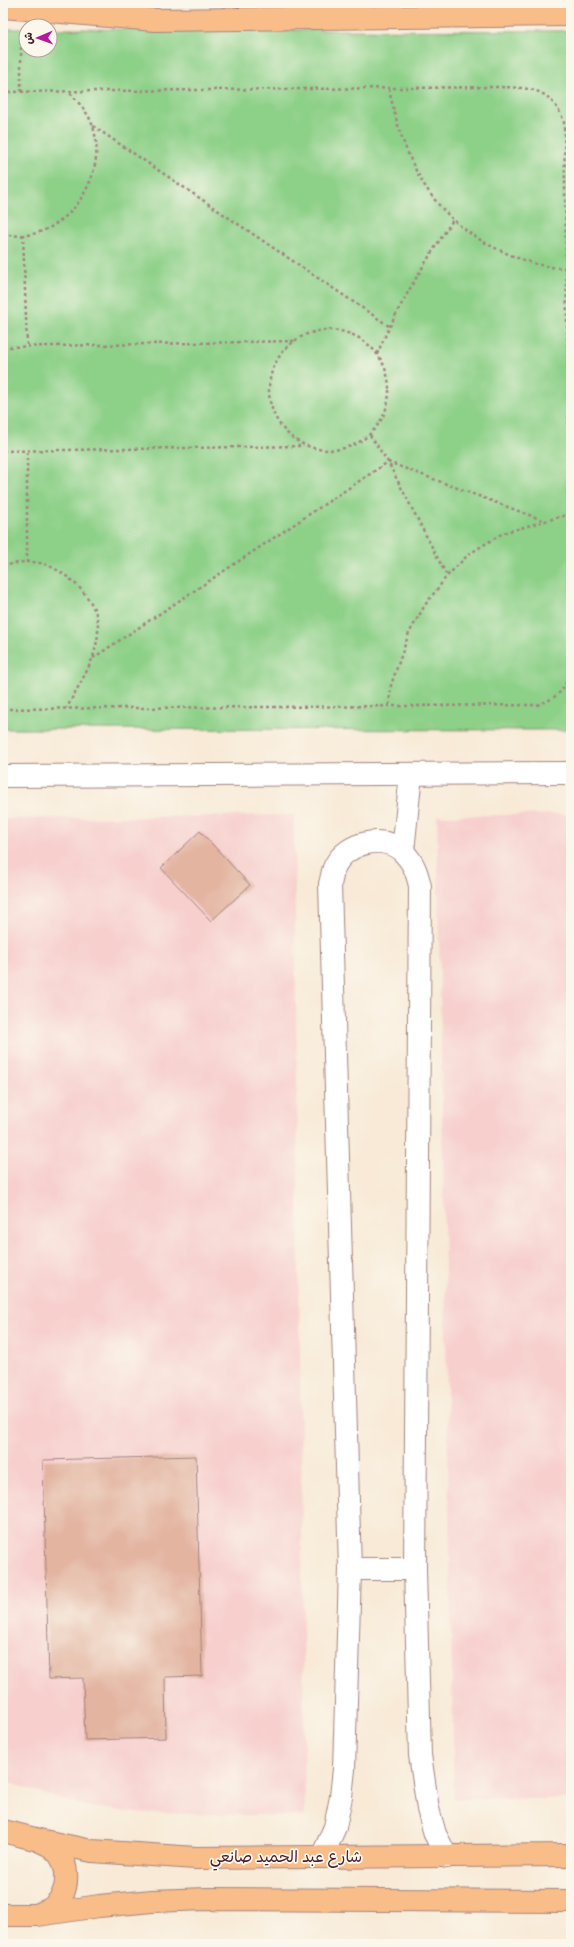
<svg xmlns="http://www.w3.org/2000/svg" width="574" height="1947" font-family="'Indie Flower','Playpen Sans Arabic',sans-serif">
	<rect width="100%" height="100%" fill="#fbf7ec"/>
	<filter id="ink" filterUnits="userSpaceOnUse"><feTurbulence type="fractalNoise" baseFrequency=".025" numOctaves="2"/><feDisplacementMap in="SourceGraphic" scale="8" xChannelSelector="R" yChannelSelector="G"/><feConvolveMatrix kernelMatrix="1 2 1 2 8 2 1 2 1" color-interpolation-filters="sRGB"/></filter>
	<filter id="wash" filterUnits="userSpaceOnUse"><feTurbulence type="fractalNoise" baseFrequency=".012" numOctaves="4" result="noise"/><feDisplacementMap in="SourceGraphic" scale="16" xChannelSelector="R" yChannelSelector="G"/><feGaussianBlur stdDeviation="0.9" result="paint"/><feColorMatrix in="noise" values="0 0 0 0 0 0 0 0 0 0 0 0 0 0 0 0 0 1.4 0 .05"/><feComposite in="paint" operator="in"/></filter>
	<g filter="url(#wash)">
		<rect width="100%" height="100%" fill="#f8ead7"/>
		<g fill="#f7d0ce">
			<path d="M571,814V1799H454L437,816Z"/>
			<path d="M294,815L305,1816L136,1813L85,1806L3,1781V819Z"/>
		</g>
		<path fill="#8dd088" stroke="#6c785a" d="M3,29H26V50H50V29L571,31V730L3,729Z"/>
		<g id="blocks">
			<g fill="#e3b4a0">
				<path d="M200,831L250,885L211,921L161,868Z"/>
				<path d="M196,1456L202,1676L165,1677L166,1738L85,1740L83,1678L49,1679L43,1460Z"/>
			</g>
		</g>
	</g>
	<g filter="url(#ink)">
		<use href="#blocks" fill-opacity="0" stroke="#a18481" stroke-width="1"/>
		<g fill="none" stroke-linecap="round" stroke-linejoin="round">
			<g stroke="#a18481" stroke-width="24">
				<g id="minor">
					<path d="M3,776L571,773"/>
					<path d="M403,851L411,774"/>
					<path d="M350,1569H415"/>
					<path d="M322,1857L335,1827L341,1797L344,1769L350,1569L330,884C332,878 332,871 335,866C346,842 386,833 404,853C414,863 417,873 420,886L415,1569L420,1755L428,1809L435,1834L447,1857"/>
				</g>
			</g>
			<g stroke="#a18481" stroke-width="24">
				<g id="major">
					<path d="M3,7L155,20L571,15"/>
					<path d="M3,1831L39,1840L92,1851L196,1858L571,1855"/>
					<path d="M39,1914C43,1912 49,1910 53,1907C70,1892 71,1864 54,1849C50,1845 44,1843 40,1841"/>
					<path d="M3,1915H38L99,1906L152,1901L207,1899L571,1901"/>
				</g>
			</g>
			<g stroke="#a18481" stroke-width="2.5" stroke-dasharray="3 3" stroke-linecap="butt">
				<path d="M389,89C404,163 433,222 506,253C526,262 549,269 571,268"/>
				<path d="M3,92L498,87C532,88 549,87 564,121L571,592"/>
				<path d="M21,92V34"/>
				<path d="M93,126L389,326"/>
				<path d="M3,234C61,247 110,180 93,127C89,113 78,102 69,92"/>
				<path d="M23,234L27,346"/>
				<circle cx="329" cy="390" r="60"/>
				<path d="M3,347L294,341"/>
				<path d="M377,354C398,306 424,263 453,220"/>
				<path d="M370,435L388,462L447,576"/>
				<path d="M3,451L303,446"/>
				<path d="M27,563V450"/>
				<path d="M3,566C13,564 23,561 33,562C56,563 85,588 94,609C99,619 99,634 96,645C92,667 77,687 67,708"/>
				<path d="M93,658L388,462L545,521"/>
				<path d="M389,705L391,685L409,633L425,605L447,576L469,554L503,533L570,514"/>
				<path d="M3,709L537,705C560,697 566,689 571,666"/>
			</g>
			<use href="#minor" stroke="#fff" stroke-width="22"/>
			<use href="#major" stroke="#f8bd89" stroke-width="22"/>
		</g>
	</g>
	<g text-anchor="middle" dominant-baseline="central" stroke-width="3.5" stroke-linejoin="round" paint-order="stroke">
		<g font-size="16" fill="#4a1f2b" stroke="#fbf7ec">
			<text x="286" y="1858">شارع عبد الحميد صانعي</text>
		</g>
	</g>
	<rect width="574" height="1947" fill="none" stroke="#fbf7ec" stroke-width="16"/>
	<g transform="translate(38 38) rotate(268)"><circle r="19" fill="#fbf7ec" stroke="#b4a19f"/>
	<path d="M0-3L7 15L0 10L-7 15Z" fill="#b5179e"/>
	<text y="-6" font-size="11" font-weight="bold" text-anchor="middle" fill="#4a1f2b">ش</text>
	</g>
</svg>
